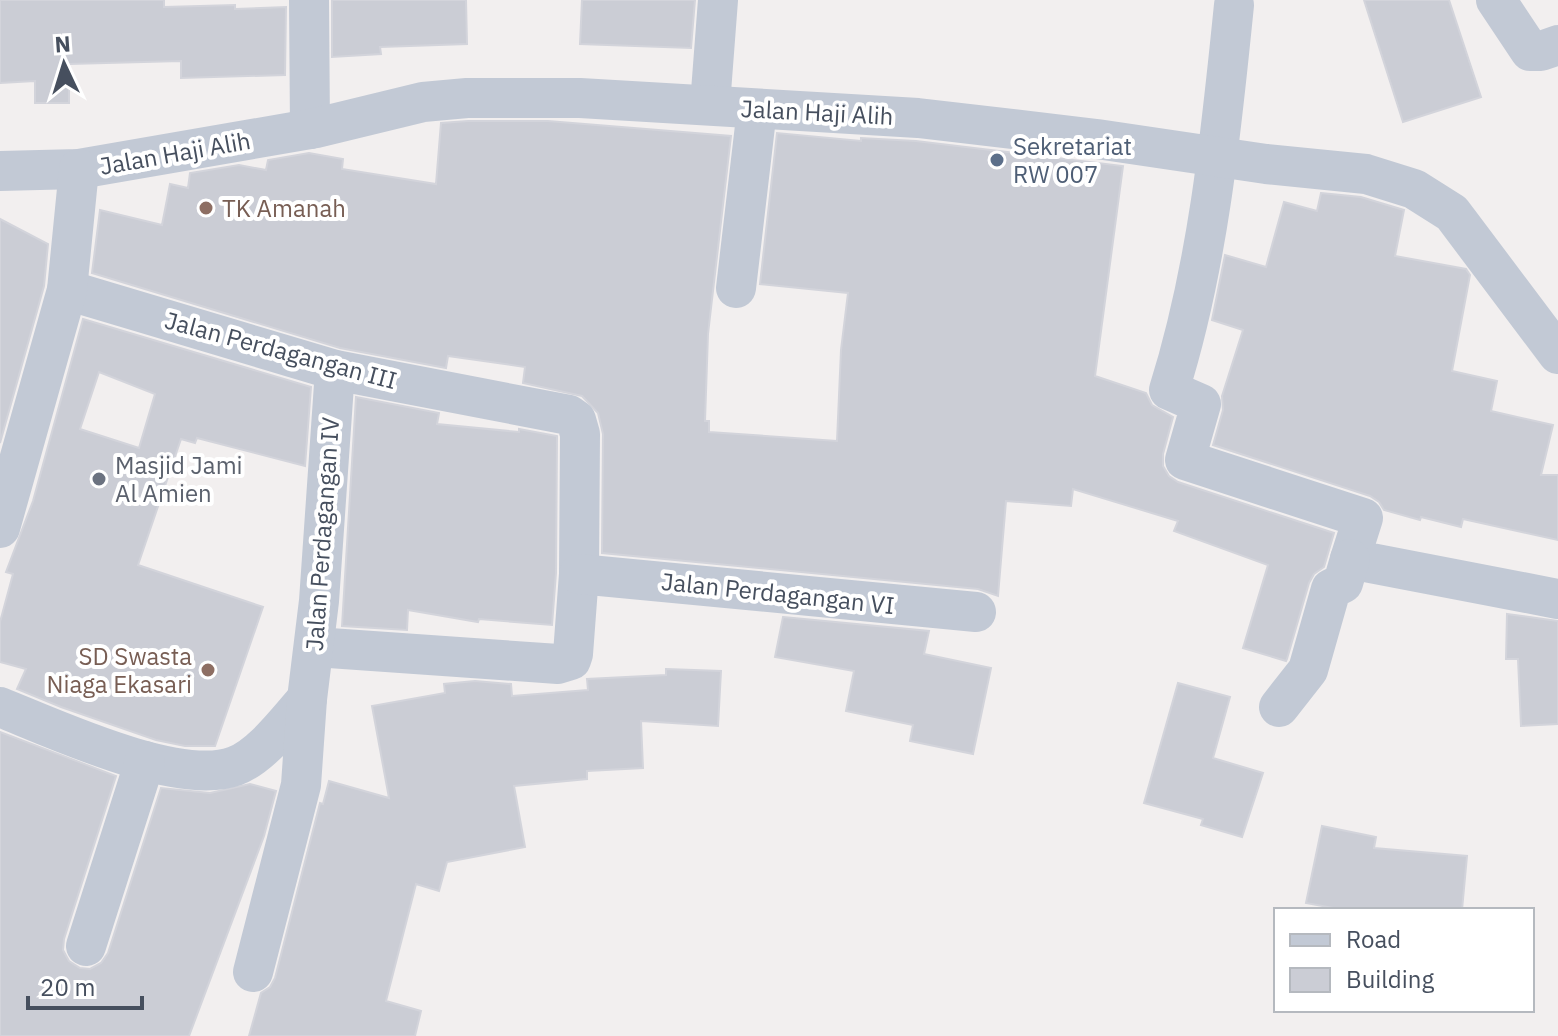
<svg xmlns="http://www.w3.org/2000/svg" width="1558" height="1036" font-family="'IBM Plex Sans',sans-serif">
	<rect width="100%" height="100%" fill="#f2efef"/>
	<g fill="#cbcdd5" stroke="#d3d4db" stroke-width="2" fill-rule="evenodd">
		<path d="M0,0H164V7L235,5V9L286,7L285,75L181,78V61L69,64V103H35V81L0,83Z"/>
		<path d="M332,0H466L467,44L380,47L381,54L332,57Z"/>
		<path d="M582,0H695L691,48L580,44Z"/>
		<path d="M1364,0H1449L1481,97L1403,122Z"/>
		<path d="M468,121H548L731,136L708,334L705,421H709V432L837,441L841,350L848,293L760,284L777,133L861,141V138L916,141L1123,166L1095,376L1146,393L1152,405L1173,417L1163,454V466L1169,476L1178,482L1334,533L1324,567L1314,574L1309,583L1287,659L1286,661L1243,648L1268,565L1174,531L1178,521L1073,489L1071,506L1006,501L998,596L978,589L602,553L603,434L598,413L582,396L523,383L525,367L448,356L446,368L340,348L92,273L100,210L162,225L170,184L188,188L190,173L239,165L266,170L268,160L309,153L343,159L342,169L436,184L441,123Z"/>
		<path d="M1321,193L1361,197L1404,210L1395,256L1466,269L1470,275L1452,371L1497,381L1491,411L1553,425L1541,475H1558V540L1463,519L1461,527L1421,517L1420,520L1384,510L1379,502L1370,496L1213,445L1223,410L1222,396L1243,330L1212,320L1225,255L1266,267L1284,202L1317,211Z"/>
		<path d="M0,219L48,244L44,286L0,443Z"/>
		<path d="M83,319L311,387L305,466L197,438L195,443L181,439L138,565L263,607L215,746H185L156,740L61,707L17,689L26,669L0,662V622L13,574L6,572L33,501ZM99,372L155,394L139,448L80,429Z"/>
		<path d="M356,397L439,413L437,424L519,432V429L557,436L556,573L552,625L479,619L478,622L408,610L407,630L342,626Z"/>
		<path d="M1507,614L1558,621V724L1521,726L1518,659H1506Z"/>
		<path d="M783,617L929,631L924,654L991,668L973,754L910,741L913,725L846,711L854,671L775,657Z"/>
		<path d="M666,669L721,671L718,726L641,721L643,768L587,771V779L514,786L525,847L447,862L439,891L416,884L386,1001L421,1011L415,1036H249L261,993L270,987L275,978L320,803L323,804L329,781L389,798L372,706L445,693L444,684L475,681L511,684L512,696L588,690L587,679L666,675Z"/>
		<path d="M1178,683L1230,697L1213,758L1263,773L1242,837L1201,825L1203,819L1144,803Z"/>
		<path d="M0,732L116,776L64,939L63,950L69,961L80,968L90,969L101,963L108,953L161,788L210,793L250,784L276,791L264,836L189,1036H0Z"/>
		<path d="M1322,826L1376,837L1374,848L1467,856L1462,910H1344L1306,903Z"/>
	</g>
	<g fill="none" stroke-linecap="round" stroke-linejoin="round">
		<g stroke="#c2c9d5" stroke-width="40">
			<path d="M309,0L310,129"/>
			<path d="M1496,0L1530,51H1541L1558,45"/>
			<path d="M1234,5C1221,134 1208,266 1169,390L1201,404L1185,460L1363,518L1350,559L1558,599"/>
			<path d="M710,105L718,0"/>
			<path d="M0,171L79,169L316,128L423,102L467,98H580L918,118L1097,139L1266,164L1366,174L1414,189L1452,213L1558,354"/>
			<path d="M736,288L757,109"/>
			<path d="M67,290L335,370L569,415L576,420L580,434L579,574L573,654L571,660L558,664L315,647"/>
			<path d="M0,528L67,290L79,169"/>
			<path d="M579,574L976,612"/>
			<path d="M0,707C55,729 179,787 235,766C262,756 288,720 307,699"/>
			<path d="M1279,707L1308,670L1331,589L1343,583L1350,559"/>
			<path d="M86,946L145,761"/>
			<path d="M253,972L301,785L307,699L319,601L335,370"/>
		</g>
	</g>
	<circle fill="#5c6f8a" stroke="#fff" stroke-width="3" cx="997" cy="160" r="8"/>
	<g fill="#8d6e63" stroke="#fff" stroke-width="3">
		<circle cx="206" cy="208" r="8"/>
		<circle cx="208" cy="670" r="8"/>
	</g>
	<circle fill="#6b7280" stroke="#fff" stroke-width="3" cx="99" cy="479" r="8"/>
	<g text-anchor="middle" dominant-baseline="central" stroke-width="8" stroke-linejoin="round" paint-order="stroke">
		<g font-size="24" fill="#464f5e" stroke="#fff">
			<text transform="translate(817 112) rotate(3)">Jalan Haji Alih</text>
			<text transform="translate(175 153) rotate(-10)">Jalan Haji Alih</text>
			<text transform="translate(281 350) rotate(15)">Jalan Perdagangan III</text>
			<text transform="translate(322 534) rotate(-86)">Jalan Perdagangan IV</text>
			<text transform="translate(778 593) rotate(6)">Jalan Perdagangan VI</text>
		</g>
		<g font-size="24" fill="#4e5e75" stroke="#fff" text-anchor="start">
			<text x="1013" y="146">Sekretariat<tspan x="1013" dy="28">RW 007</tspan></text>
		</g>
		<g font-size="24" fill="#785e54" stroke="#fff" text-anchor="start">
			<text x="222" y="208">TK Amanah</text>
			<text x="192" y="656" text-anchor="end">SD Swasta<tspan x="192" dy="28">Niaga Ekasari</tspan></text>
		</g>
		<g font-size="24" fill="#5b616d" stroke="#fff" text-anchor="start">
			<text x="115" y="465">Masjid Jami<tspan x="115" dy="28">Al Amien</tspan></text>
		</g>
	</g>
	<rect x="1274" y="908" width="260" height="104" fill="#ffffff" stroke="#b5b9bf" stroke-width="2"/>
	<rect x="1290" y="934" width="40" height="12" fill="#c2c9d5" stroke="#b5b9bf" stroke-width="2"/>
	<text x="1346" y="948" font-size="24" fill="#464f5e">Road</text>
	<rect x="1290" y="968" width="40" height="24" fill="#cbcdd5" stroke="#b5b9bf" stroke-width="2"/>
	<text x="1346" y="988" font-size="24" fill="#464f5e">Building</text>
	<g transform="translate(64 64) rotate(356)" stroke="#ffffff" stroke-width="6" paint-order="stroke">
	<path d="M0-6L14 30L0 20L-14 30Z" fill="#464f5e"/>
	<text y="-12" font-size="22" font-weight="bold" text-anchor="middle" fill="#464f5e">N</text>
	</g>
	<path d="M28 996v12h114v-12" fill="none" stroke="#464f5e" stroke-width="4"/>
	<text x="40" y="996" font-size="24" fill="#464f5e" stroke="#ffffff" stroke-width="6" paint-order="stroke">20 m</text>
</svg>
